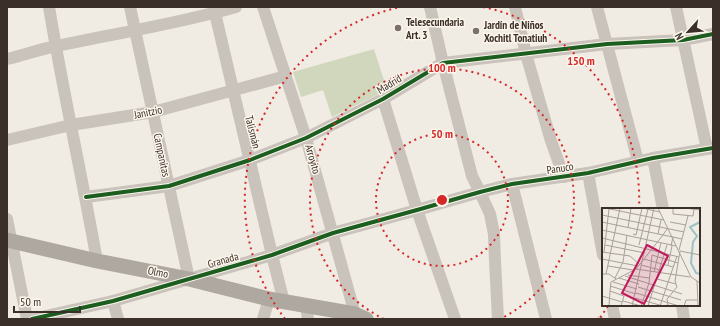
<svg xmlns="http://www.w3.org/2000/svg" width="720" height="326" font-family="'PT Sans Narrow',sans-serif">
	<rect width="100%" height="100%" fill="#f0ebe3"/>
	<path fill="#d0d7bc" d="M374,49L387,90L332,117L323,90L301,97L293,72Z"/>
	<g fill="none" stroke-linecap="round" stroke-linejoin="round">
		<path stroke="#c2bcb5" stroke-width="1.5" stroke-dasharray="2 2" stroke-linecap="butt" d="M593,319L605,317"/>
		<g stroke="#cac3bc" stroke-width="12">
			<path d="M49,7C63,92 82,176 97,261"/>
			<path d="M130,7L189,279"/>
			<path d="M263,7L306,138L355,314"/>
			<path d="M430,7L443,63L472,176L480,192L490,214L494,234L495,261L498,319"/>
			<path d="M515,7L526,54L551,141L564,177"/>
			<path d="M597,7L638,161"/>
			<path d="M676,7L707,149"/>
			<path d="M215,13L272,255L284,302"/>
			<path d="M7,59C24,55 40,49 57,46C117,33 177,24 236,7"/>
			<path d="M383,99L417,210L455,319"/>
			<path d="M7,140L71,125L153,112L286,76"/>
			<path d="M653,158L663,209"/>
			<path d="M588,173L603,255"/>
			<path d="M512,184L546,319"/>
			<path d="M86,197L169,186L250,160L306,138L383,99L443,63L607,44L683,40L713,34"/>
			<path d="M7,219L27,319"/>
			<path d="M113,301L118,319"/>
			<path d="M612,305L615,319"/>
			<path d="M682,305L684,319"/>
			<path d="M306,306L308,319"/>
			<path d="M32,319L113,301L272,255L333,233L417,210L480,192L512,184L588,173L653,158L713,148"/>
			<path d="M263,319L269,299"/>
		</g>
		<path stroke="#afa8a1" stroke-width="15" d="M7,240L97,261L189,279L269,299L355,314L366,319"/>
		<g stroke="#fcf6ec" stroke-width="6">
			<g id="cycleway">
				<path d="M86,197L169,186L250,160L306,138L383,99L443,63L607,44L683,40L713,34"/>
				<path d="M32,319L113,301L272,255L333,233L417,210L480,192L512,184L588,173L653,158L713,148"/>
			</g>
		</g>
		<use href="#cycleway" stroke="#1b5e20" stroke-width="4"/>
	</g>
	<g fill="none" stroke="#d62828" stroke-width="2" stroke-dasharray="2 4">
		<circle cx="442" cy="200" r="66"/>
		<path d="M384 319A132 132 0 1 1 500 319"/>
		<path d="M608 306A197 197 0 0 1 599 319M285 319A197 197 0 0 1 401 7M483 7A197 197 0 0 1 639 209"/>
	</g>
	<g fill="#7a716a" stroke="#fcf6ec" stroke-width="1.5">
		<circle cx="398" cy="28" r="4"/>
		<circle cx="476" cy="31" r="4"/>
	</g>
	<g text-anchor="middle" dominant-baseline="central" stroke-width="3" stroke-linejoin="round" paint-order="stroke">
		<g font-size="11" font-weight="bold" fill="#3b3029" stroke="#fcf6ec" text-anchor="start">
			<text x="406" y="22">Telesecundaria<tspan x="406" dy="13">Art. 3</tspan></text>
			<text x="484" y="25">Jardín de Niños<tspan x="484" dy="13">Xochitl Tonatiuh</tspan></text>
		</g>
		<g font-size="11" fill="#3b3029" stroke="#fcf6ec">
			<text transform="translate(389 84) rotate(-31)">Madrid</text>
			<text transform="translate(148 112) rotate(-12)">Janitzio</text>
			<text transform="translate(253 132) rotate(76)">Talismán</text>
			<text transform="translate(162 155) rotate(78)">Campanitas</text>
			<text transform="translate(313 159) rotate(74)">Arroyito</text>
			<text transform="translate(560 168) rotate(-9)">Panuco</text>
			<text transform="translate(223 260) rotate(-16)">Granada</text>
			<text transform="translate(158 272) rotate(11)">Olmo</text>
		</g>
	</g>
	<g transform="translate(602 208)">
		<rect width="98" height="98" fill="#f0ebe3"/>
		<path fill="none" stroke="#9dc1c3" stroke-width="2" d="M98,14L88,19L95,28L91,34L89,55L94,65L98,66"/>
		<path fill="none" stroke="#a8a099" stroke-width="1" d="M3,0L62,12M56,0L89,69L98,75M71,0V6L91,8L92,1M83,0L98,2M0,7L82,24M0,14L61,27L65,21M68,14L84,17M26,20L29,0M0,22L74,38M31,26L34,27L40,0L58,4M56,26L59,12M0,30L77,49M3,37L43,45M37,37L46,1M69,38L71,29L80,31M77,42L86,8M0,44L28,48L37,56M2,44L7,1M50,47L76,55M0,51L36,58M42,51L71,59M39,57L58,62M66,57L70,38M6,58L31,62M34,61L88,69M52,64L59,35M0,66H7L14,71M4,66L18,0M26,67L47,70M23,68L80,86M13,70L21,54L25,27M17,70L37,76M55,71L74,76M95,73L96,98M11,74L35,81M8,78L34,86M36,79L79,92M34,85L77,98M0,88L20,94M33,90L61,98M21,93L39,98M7,98L8,83M19,98L22,88L8,83L9,74L34,61L61,27L71,29M30,98L52,0M39,98L47,75L50,47M46,98L65,37M58,98L75,48M66,98L65,91L75,79L73,73L78,43L98,47M82,98L84,92H95"/>
		<path fill="#c2185b" fill-opacity="0.15" stroke="#c2185b" stroke-width="2" d="M45,37L66,48L42,96L20,85Z"/>
		<rect width="98" height="98" fill="none" stroke="#3b3029" stroke-width="2"/>
	</g>
	<circle cx="442" cy="200" r="6" fill="#d62828" stroke="#fcf6ec" stroke-width="2"/>
	<g font-size="12" text-anchor="middle" font-weight="bold" fill="#d62828" stroke="#fcf6ec" stroke-width="3" stroke-linejoin="round" paint-order="stroke">
		<text x="581" y="65">150 m</text>
		<text x="442" y="72">100 m</text>
		<text x="442" y="138">50 m</text>
	</g>
	<rect width="720" height="326" fill="none" stroke="#3b3029" stroke-width="16"/>
	<g transform="translate(688 32) rotate(243)" stroke="#fcf6ec" stroke-width="3" paint-order="stroke">
	<path d="M0-3L7 15L0 10L-7 15Z" fill="#3b3029"/>
	<text y="-6" font-size="11" font-weight="bold" text-anchor="middle" fill="#3b3029">N</text>
	</g>
	<path d="M14 306v6h66v-6" fill="none" stroke="#3b3029" stroke-width="2"/>
	<text x="20" y="306" font-size="12" fill="#3b3029" stroke="#fcf6ec" stroke-width="3" paint-order="stroke">50 m</text>
</svg>
